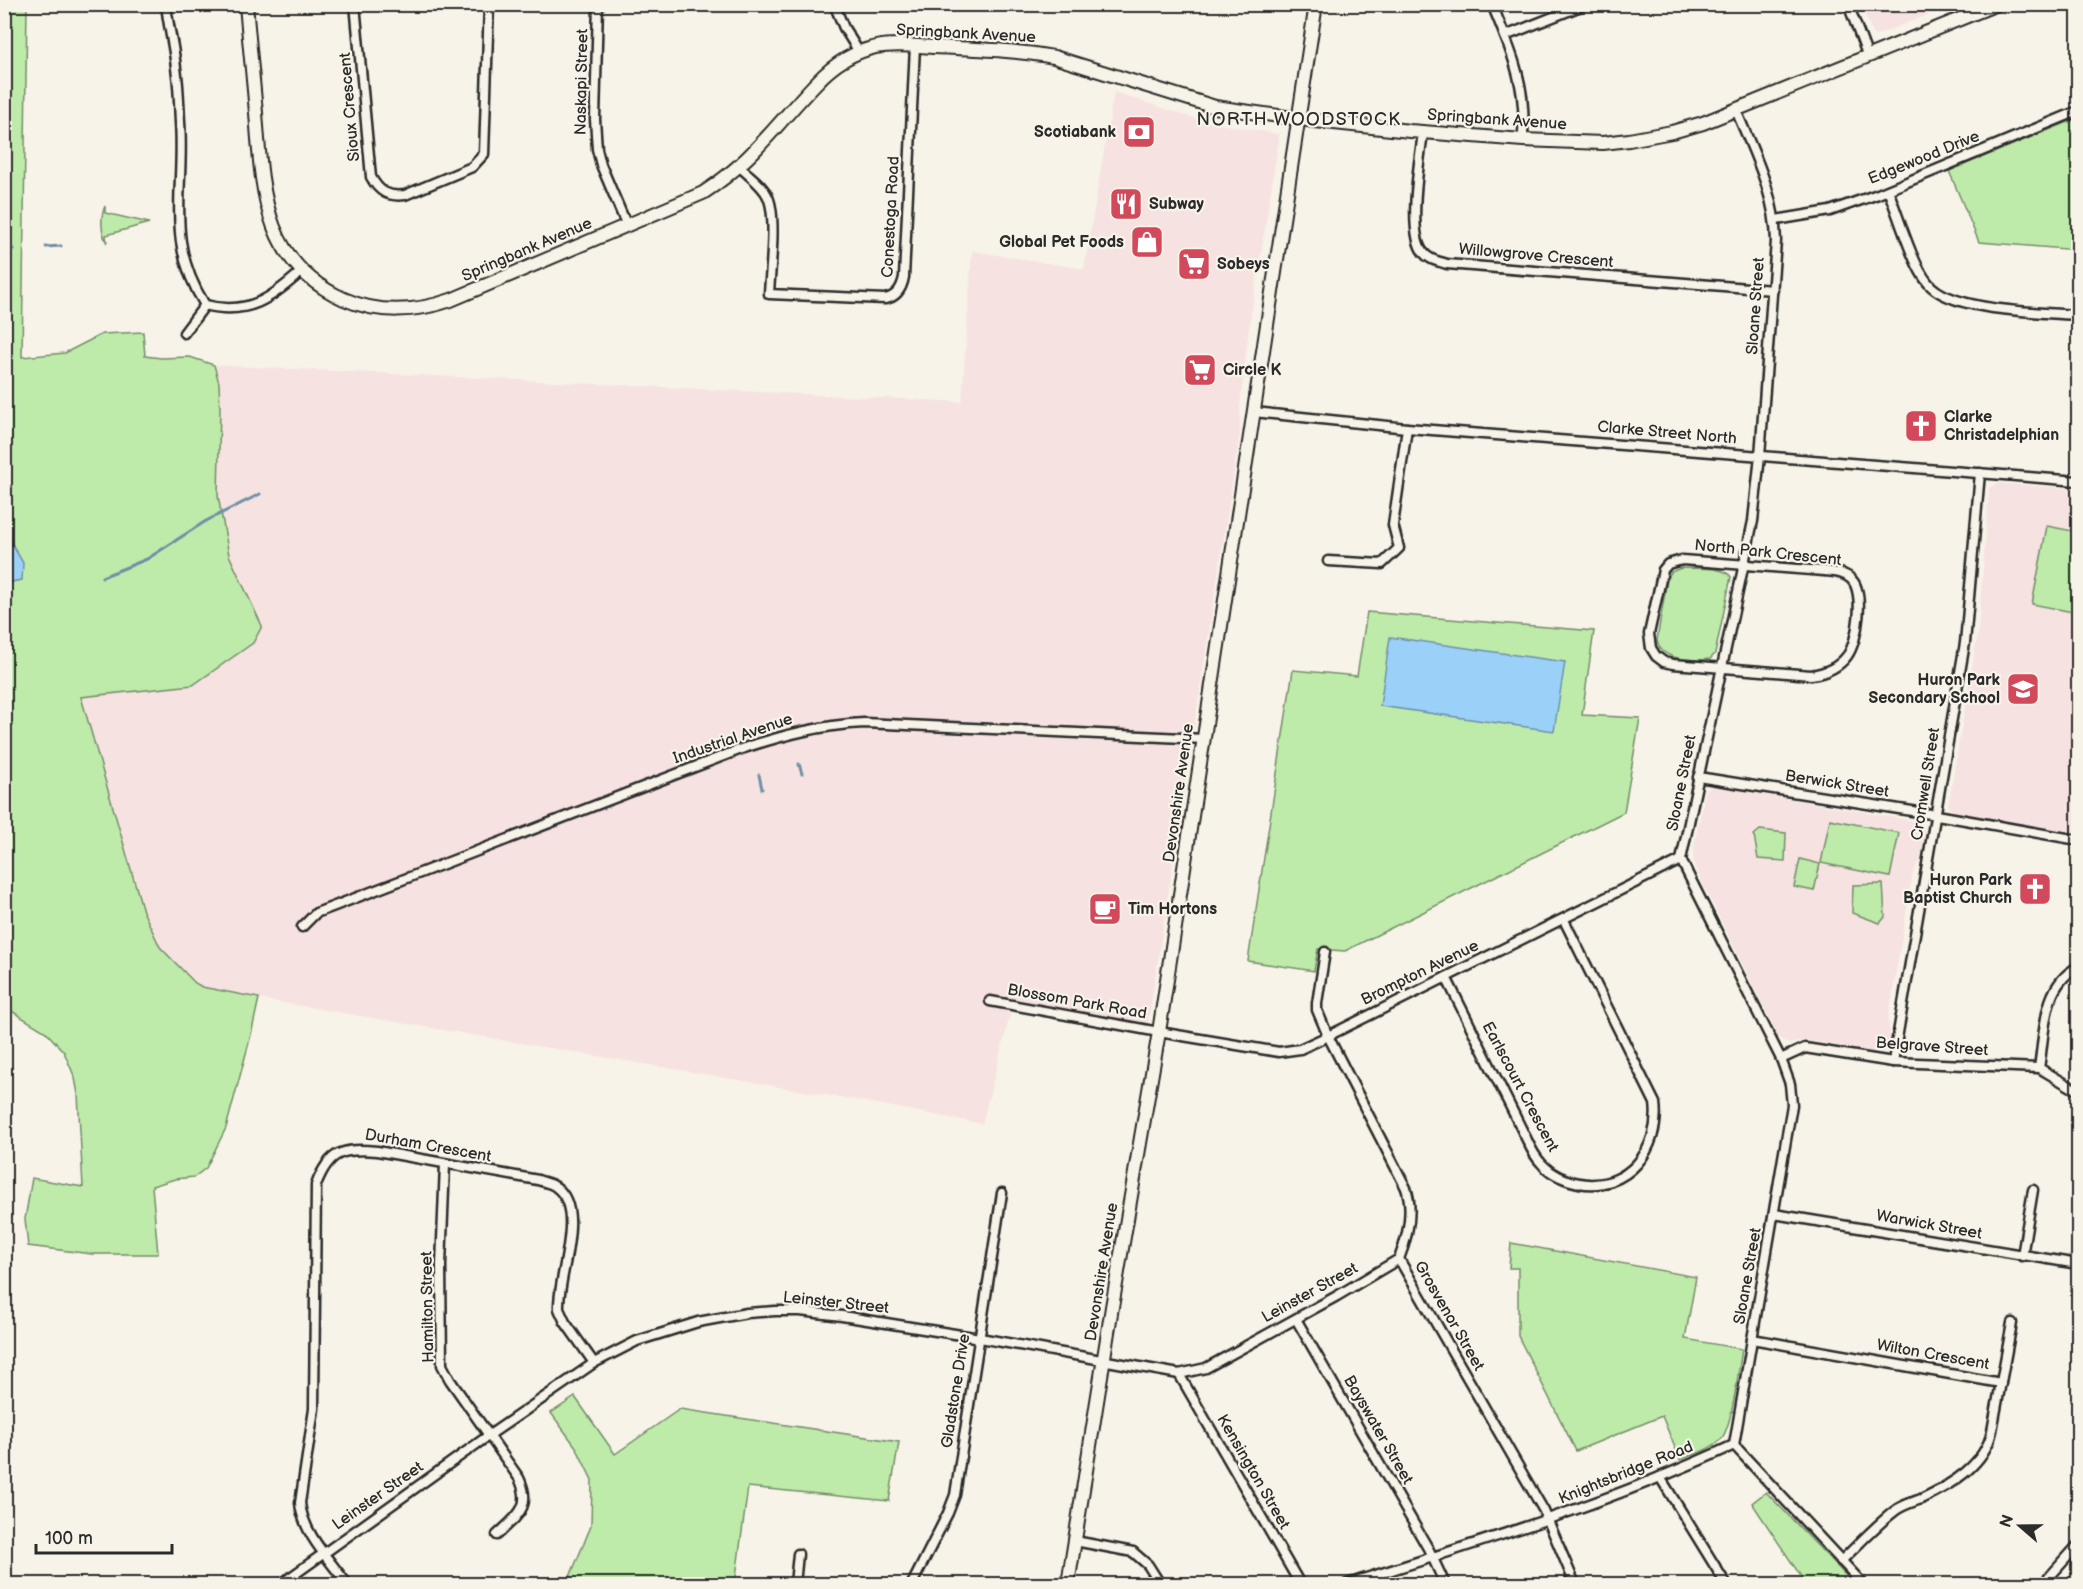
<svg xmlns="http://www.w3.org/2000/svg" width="2083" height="1589" font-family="'Balsamiq Sans',sans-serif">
	<rect width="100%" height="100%" fill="#f7f3e8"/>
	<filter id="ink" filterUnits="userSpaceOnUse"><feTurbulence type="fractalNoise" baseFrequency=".0167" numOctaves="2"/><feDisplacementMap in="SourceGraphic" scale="12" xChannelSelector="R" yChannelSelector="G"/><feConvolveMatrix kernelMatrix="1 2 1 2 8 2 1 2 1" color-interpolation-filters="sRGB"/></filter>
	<g filter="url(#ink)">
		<g fill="#f6e2e0">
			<path d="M1861,5H1953L1874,36Z"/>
			<path d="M1114,92L1202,121L1278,134L1279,139L1249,328L1240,406V433L1148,1023L1139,1024L1004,998L1011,1011L982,1124L856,1100L225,993L202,987L195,983L160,947L143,911L81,696L193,685L261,627L229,555L218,496L220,407L219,383L214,365L962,402L972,251L1084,269Z"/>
			<path d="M1997,483L2078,489V833L1953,811L1948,806L1978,633L1989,488Z"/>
			<path d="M1713,786L1921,822L1925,832L1920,860L1913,872L1888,1020L1890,1035L1886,1051L1880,1053L1805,1040L1789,1044L1779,1038L1695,868L1693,859L1695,841L1705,794L1707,789Z"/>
		</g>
		<g fill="#beeba9" stroke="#748b6a" stroke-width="1.5">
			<path d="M4,5H27L22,357L65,353L102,334L143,332L145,356L161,358L190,357L214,365L219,383L220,407L218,496L229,555L262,626L253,643L193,685L81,697L143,911L160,947L195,983L202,987L259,998L251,1035L226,1128L206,1168L194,1177L175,1179L152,1186L158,1254H92L28,1246L25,1219L32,1178L83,1187L78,1094L75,1078L64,1052L46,1032L5,1007Z"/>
			<path d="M2078,118V250L1979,242L1949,171Z"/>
			<path d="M105,206V213L149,223L106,235L107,243C101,233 100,217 105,206Z"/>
			<path d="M2047,526L2078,532V613L2032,604Z"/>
			<path d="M1681,568C1694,569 1723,565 1731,577L1715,654L1710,659C1693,661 1660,661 1657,640L1667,580L1671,572Z"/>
			<path d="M1367,612L1594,631L1582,715L1640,718L1624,812L1345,951L1318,949L1314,971L1248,961L1293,670L1357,676Z"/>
			<path d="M1830,819L1899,833L1890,877L1821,863Z"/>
			<path d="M1760,830L1786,833L1785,861L1758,859L1754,835Z"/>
			<path d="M1800,859L1820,864L1814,891L1794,887Z"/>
			<path d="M1883,884L1885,917L1880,923L1852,913L1853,885Z"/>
			<path d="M1511,1243L1696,1277L1685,1339L1742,1349C1739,1367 1732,1428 1721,1439C1711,1450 1693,1454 1680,1460L1662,1416L1576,1451L1518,1336V1268H1509Z"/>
			<path d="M575,1397L615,1454L680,1409L899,1442L889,1501L748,1487L735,1584H567L591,1526L592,1480L576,1447L551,1413Z"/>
			<path d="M1766,1492L1854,1584H1806L1752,1503Z"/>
		</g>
		<g fill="#9bd1f9" stroke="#6e8fa7" stroke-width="1.5">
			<path d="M5,523H6L12,544L23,563L22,580L5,583Z"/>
			<path d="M1390,637L1565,662L1554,731L1380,706Z"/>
		</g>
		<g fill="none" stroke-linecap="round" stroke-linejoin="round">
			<g stroke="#6e8fa7" stroke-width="3">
				<path d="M46,247L61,246"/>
				<path d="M9,249H13"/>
				<path d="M102,577L147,559L206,521L260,494"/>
				<path d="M799,764L802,774"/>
				<path d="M759,775L762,789"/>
			</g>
			<g stroke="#2b2b2b" stroke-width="13">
				<g id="minor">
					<path d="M166,4C168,26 174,46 176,68C179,86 179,104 180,122C185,192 164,240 205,305"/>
					<path d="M355,4L371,177C379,192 388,197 405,195L472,167L484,154L489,4"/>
					<path d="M598,4L595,119L597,149L601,165L627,226"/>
					<path d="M834,4L844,28L859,52"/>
					<path d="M1492,4C1505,37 1521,71 1523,107C1524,118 1523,129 1523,140"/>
					<path d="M1848,4L1868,57"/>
					<path d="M1505,36L1586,4"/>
					<path d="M1423,132C1420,158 1407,232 1423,252C1429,260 1438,261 1447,264L1773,290"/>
					<path d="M740,167C749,176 763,185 768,197C777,217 770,271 769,294L885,299C897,297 902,288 904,277L915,46"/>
					<path d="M1888,190C1898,214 1912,264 1928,283C1951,312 2042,312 2078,315"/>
					<path d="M1776,220L1830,211L1878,194L2078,111"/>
					<path d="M184,333L205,305C248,316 272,298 302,271"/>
					<path d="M1254,412L1407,428L2078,481"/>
					<path d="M1682,560L1824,571C1833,572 1844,572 1851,579C1865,591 1858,642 1847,656C1838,668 1826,673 1811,675L1673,664L1664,662L1656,656L1651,648L1649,634L1663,570L1668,564Z"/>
					<path d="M1328,561L1382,564L1399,548L1393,525L1407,428"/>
					<path d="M1698,777L1937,815L2078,840"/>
					<path d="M302,927L316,913L332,907L744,748C784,735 822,725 864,723L1204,739"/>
					<path d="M1325,952L1317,1003V1010L1328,1036L1406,1188C1414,1211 1408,1236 1399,1259"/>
					<path d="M1446,977L1527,1140C1531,1149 1535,1157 1542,1164C1551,1174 1566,1181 1579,1183C1627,1192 1661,1149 1655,1103L1564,920"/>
					<path d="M990,1001L1159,1032L1279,1052L1300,1049L1328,1036L1681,860"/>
					<path d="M1781,1059L1805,1048L1893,1062L2039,1068L2078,1091"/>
					<path d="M1893,1062L1965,643L1980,473"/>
					<path d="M2039,1068C2045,1033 2042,985 2078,967"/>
					<path d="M445,1164L441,1265L442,1365L450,1380L519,1478C533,1507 517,1516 497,1535"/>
					<path d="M1774,1214L2072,1263H2078"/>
					<path d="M2022,1256L2033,1190"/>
					<path d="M1399,1259L1544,1511L1575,1584"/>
					<path d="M1296,1319L1429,1550L1445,1584"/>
					<path d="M1752,1339L2001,1383"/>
					<path d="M1179,1374L1300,1584"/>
					<path d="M1734,1445L1792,1105L1790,1084L1781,1059L1681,860L1753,521L1760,456L1776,241C1775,193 1754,154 1736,110"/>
					<path d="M1734,1445L1863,1584"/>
					<path d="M1660,1477L1726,1584"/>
					<path d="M1075,1541L1133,1552L1148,1565L1160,1584"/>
					<path d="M1841,1561C1859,1544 1876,1525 1896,1510C1903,1505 1913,1502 1921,1499C1951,1485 1985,1465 1992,1431L2012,1323"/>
					<path d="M281,1584L488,1436L594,1363L637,1341L698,1322L747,1313L775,1311H800L842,1316L980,1338L1179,1374L1206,1368L1337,1296L1399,1259"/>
					<path d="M347,1584C330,1560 303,1534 300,1503L314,1409L316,1185C329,1151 342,1148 377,1151L538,1180C543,1182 551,1183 556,1187C587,1210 557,1277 559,1309L565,1322L594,1363"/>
					<path d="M795,1584L798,1554"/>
					<path d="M912,1584L948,1513L955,1495L1002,1193"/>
					<path d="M1347,1584C1478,1543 1609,1503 1734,1445"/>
					<path d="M2043,1584L2078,1545"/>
				</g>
			</g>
			<g stroke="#2b2b2b" stroke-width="16">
				<g id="secondary">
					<path d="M246,4C249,41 253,77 256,113C262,190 263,263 344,299C378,314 416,312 451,300L703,193C752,162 778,122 817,82C833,65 853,52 876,47C894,43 916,46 935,47C975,49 1015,50 1054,57L1215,107L1315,121L1410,131L1523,140L1603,143L1629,140L1672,132L1703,123L1997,4"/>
					<path d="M1068,1584L1112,1307L1159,1032L1316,4"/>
				</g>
			</g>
			<use href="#minor" stroke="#f7f3e8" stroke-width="8"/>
			<use href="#secondary" stroke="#f7f3e8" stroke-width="12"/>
		</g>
	</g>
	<defs>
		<g id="bank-square" transform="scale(1.725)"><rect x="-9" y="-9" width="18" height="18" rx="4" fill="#d1495b" stroke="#f7f3e8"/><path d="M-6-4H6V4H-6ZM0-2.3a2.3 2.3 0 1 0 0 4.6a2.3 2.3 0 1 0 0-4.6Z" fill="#fff"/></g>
		<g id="restaurant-square" transform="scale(1.725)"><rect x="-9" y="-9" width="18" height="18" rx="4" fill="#d1495b" stroke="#f7f3e8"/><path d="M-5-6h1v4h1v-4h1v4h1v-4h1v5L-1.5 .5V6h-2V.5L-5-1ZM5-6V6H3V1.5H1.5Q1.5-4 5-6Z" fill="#fff"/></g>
		<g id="shop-square" transform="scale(1.725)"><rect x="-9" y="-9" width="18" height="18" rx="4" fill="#d1495b" stroke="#f7f3e8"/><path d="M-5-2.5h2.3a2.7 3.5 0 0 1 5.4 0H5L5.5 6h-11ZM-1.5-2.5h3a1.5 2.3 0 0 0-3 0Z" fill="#fff"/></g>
		<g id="supermarket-square" transform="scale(1.725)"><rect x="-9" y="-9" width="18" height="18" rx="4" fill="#d1495b" stroke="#f7f3e8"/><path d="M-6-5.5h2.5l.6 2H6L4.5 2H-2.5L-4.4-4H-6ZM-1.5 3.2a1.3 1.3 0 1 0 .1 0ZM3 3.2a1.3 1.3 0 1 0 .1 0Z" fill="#fff"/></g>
		<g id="church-square" transform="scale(1.725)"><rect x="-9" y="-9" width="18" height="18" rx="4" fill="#d1495b" stroke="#f7f3e8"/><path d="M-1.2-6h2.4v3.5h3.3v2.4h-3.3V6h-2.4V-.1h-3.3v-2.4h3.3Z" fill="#fff"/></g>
		<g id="school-square" transform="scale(1.725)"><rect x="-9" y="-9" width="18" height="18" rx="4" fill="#d1495b" stroke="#f7f3e8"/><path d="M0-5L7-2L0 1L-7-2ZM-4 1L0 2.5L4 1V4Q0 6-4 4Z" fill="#fff"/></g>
		<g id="cafe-square" transform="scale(1.725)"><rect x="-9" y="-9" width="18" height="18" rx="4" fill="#d1495b" stroke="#f7f3e8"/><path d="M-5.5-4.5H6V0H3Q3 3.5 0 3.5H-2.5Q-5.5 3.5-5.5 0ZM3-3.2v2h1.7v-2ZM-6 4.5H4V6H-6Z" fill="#fff"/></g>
	</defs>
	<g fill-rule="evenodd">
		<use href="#bank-square" x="1139" y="132"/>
		<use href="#restaurant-square" x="1126" y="204"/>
		<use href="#shop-square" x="1147" y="242"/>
		<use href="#supermarket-square" x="1194" y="264"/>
		<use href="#supermarket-square" x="1200" y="370"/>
		<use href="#church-square" x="1921" y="426"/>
		<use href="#school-square" x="2023" y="689"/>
		<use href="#church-square" x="2035" y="889"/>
		<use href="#cafe-square" x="1105" y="909"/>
	</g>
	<g text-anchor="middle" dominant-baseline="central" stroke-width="4.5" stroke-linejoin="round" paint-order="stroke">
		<g font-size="16" fill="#2b2b2b" stroke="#f7f3e8">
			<text transform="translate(966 34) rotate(3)">Springbank Avenue</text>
			<text transform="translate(582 82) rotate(-89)">Naskapi Street</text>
			<text transform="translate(350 107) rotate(-95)">Sioux Crescent</text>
			<text transform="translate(1497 120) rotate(4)">Springbank Avenue</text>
			<text transform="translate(1924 158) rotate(-22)">Edgewood Drive</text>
			<text transform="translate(891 217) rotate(-87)">Conestoga Road</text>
			<text transform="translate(527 250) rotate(-23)">Springbank Avenue</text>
			<text transform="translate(1536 256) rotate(5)">Willowgrove Crescent</text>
			<text transform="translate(1756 306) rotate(-86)">Sloane Street</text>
			<text transform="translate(1667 433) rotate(5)">Clarke Street North</text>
			<text transform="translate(1768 553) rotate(6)">North Park Crescent</text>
			<text transform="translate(733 739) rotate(-19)">Industrial Avenue</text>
			<text transform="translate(1682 783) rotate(-79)">Sloane Street</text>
			<text transform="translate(1837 784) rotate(9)">Berwick Street</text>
			<text transform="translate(1926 784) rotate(-81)">Cromwell Street</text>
			<text transform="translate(1179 793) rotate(-82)">Devonshire Avenue</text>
			<text transform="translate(1420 973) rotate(-26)">Brompton Avenue</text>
			<text transform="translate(1077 1002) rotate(10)">Blossom Park Road</text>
			<text transform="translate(1932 1047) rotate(4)">Belgrave Street</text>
			<text transform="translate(1520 1087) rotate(62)">Earlscourt Crescent</text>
			<text transform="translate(428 1146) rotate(10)">Durham Crescent</text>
			<text transform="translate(1929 1225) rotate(10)">Warwick Street</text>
			<text transform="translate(1102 1272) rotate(-81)">Devonshire Avenue</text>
			<text transform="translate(1748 1276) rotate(-80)">Sloane Street</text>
			<text transform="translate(1310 1293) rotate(-29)">Leinster Street</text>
			<text transform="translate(836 1303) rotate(6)">Leinster Street</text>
			<text transform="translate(428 1307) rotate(-91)">Hamilton Street</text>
			<text transform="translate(1449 1316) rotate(60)">Grosvenor Street</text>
			<text transform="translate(1933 1355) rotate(10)">Wilton Crescent</text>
			<text transform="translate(956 1391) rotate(-81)">Gladstone Drive</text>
			<text transform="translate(1378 1430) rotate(60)">Bayswater Street</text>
			<text transform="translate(1253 1472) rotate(60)">Kensington Street</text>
			<text transform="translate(1626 1473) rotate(-22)">Knightsbridge Road</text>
			<text transform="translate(378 1496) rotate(-35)">Leinster Street</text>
		</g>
		<g font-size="16" font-weight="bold" fill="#2b2b2b" stroke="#f7f3e8" text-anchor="start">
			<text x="1116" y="132" text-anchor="end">Scotiabank</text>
			<text x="1149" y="204">Subway</text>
			<text x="1124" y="242" text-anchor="end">Global Pet Foods</text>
			<text x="1217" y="264">Sobeys</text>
			<text x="1223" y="370">Circle K</text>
			<text x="1944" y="417">Clarke<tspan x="1944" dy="18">Christadelphian</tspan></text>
			<text x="2000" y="680" text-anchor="end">Huron Park<tspan x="2000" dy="18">Secondary School</tspan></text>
			<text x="2012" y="880" text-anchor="end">Huron Park<tspan x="2012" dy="18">Baptist Church</tspan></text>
			<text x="1128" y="909">Tim Hortons</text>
		</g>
		<g font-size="18" letter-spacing="1.5" fill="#2b2b2b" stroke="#f7f3e8">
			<text x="1299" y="119">NORTH WOODSTOCK</text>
		</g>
	</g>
	<rect width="2083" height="1589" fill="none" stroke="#f7f3e8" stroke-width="24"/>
	<rect x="12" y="12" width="2059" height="1565" fill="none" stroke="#2b2b2b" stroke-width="2" filter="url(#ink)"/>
	<g transform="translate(2020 1526) rotate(290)" stroke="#f7f3e8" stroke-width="4.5" paint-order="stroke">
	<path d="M0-4.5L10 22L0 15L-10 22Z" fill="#2b2b2b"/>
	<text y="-9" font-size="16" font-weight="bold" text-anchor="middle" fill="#2b2b2b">N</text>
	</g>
	<path d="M36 1544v9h136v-9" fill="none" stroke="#2b2b2b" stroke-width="3"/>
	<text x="45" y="1544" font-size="18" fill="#2b2b2b" stroke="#f7f3e8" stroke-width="4.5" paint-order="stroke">100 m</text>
</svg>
